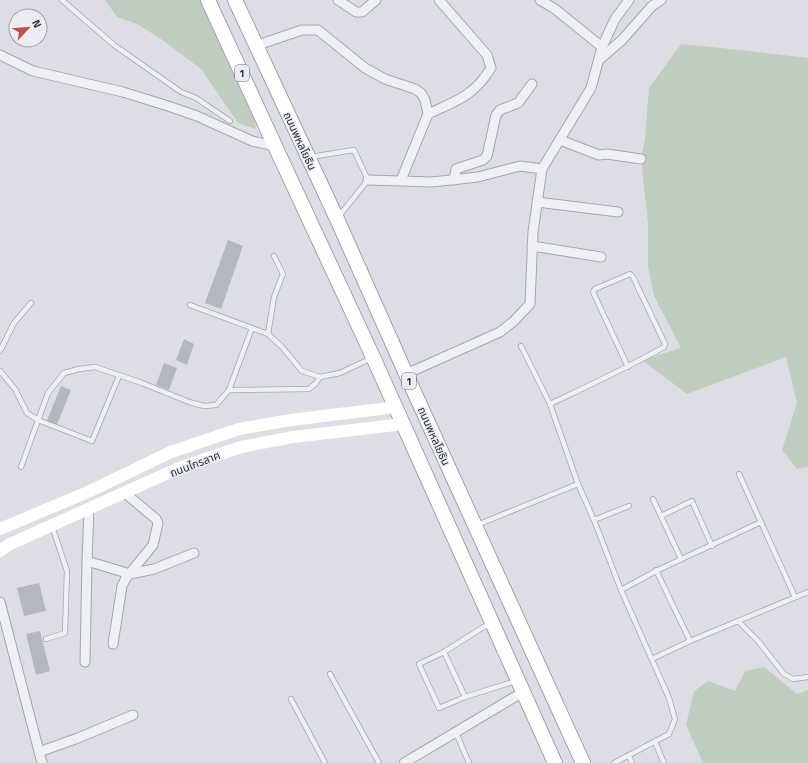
<svg xmlns="http://www.w3.org/2000/svg" width="808" height="763" font-family="'Titillium Web','Noto Sans Thai',sans-serif">
	<rect width="100%" height="100%" fill="#dddee5"/>
	<g fill="#c0cebf">
		<path d="M105,0H200L253,113L256,129L238,123L201,69L161,39L137,24L117,17Z"/>
		<path d="M681,44L741,50L808,58V467L797,469L782,450L797,403L786,357L687,394L642,360L681,348L654,296L648,267V224L641,159L645,139L649,88Z"/>
		<path d="M764,667L797,694L808,690V763H703L686,725L694,691L708,681L735,691L745,671Z"/>
	</g>
	<g fill="#b4b7c1">
		<path d="M228,240L243,246L221,309L205,303Z"/>
		<path d="M184,339L194,344L187,365L176,360Z"/>
		<path d="M164,363L177,368L169,390L156,385Z"/>
		<path d="M61,386L71,390L56,427L46,423Z"/>
		<path d="M39,583L46,611L24,616L17,588Z"/>
		<path d="M40,631L50,671L36,675L26,634Z"/>
	</g>
	<g fill="none" stroke-linecap="round" stroke-linejoin="round">
		<g stroke="#a3a5ae" stroke-width="6">
			<g id="lane">
				<path d="M62,0L114,45L181,92L196,98L230,121"/>
				<path d="M310,157L354,150L368,180L339,216"/>
				<path d="M190,305L268,334L282,347L302,371L320,377L340,373L372,358"/>
				<path d="M268,334L274,297L283,274L274,256"/>
				<path d="M521,346L550,404L578,484L594,520L621,590L669,698L675,719L669,734L614,763"/>
				<path d="M0,351L14,323L31,303"/>
				<path d="M0,371L15,389L27,413L38,420L92,441L119,376"/>
				<path d="M229,390L252,328"/>
				<path d="M550,404C588,386 627,368 664,347L665,344L633,277L630,274L595,289L593,292L628,367"/>
				<path d="M21,467L48,393L64,373L79,369L95,367L142,383L189,402L204,406L216,405L229,390L309,389L316,383L320,377"/>
				<path d="M739,474L795,597"/>
				<path d="M653,499L681,559"/>
				<path d="M661,516L692,501L712,546"/>
				<path d="M594,520L629,506"/>
				<path d="M477,525L578,484"/>
				<path d="M656,570L690,641"/>
				<path d="M621,590L658,570L761,522"/>
				<path d="M738,621L758,641L784,674L793,679L808,677"/>
				<path d="M490,623L444,652L465,697L516,681"/>
				<path d="M46,639L65,633L67,571L52,526"/>
				<path d="M444,652L419,664L439,708L465,697"/>
				<path d="M652,659L690,641L808,592"/>
				<path d="M330,674L379,763"/>
				<path d="M291,699L325,763"/>
				<path d="M456,733L469,763"/>
				<path d="M655,742L664,763"/>
				<path d="M629,756L632,763"/>
			</g>
		</g>
		<g stroke="#a3a5ae" stroke-width="11">
			<g id="street">
				<path d="M338,0L356,12H362L376,0"/>
				<path d="M540,0L555,9L602,47"/>
				<path d="M255,46L302,30H318L365,68L385,79L415,89L421,93L425,100L428,114L401,180"/>
				<path d="M0,55L33,71L123,92L168,106L197,116L252,141L275,146"/>
				<path d="M599,60L622,40L652,6L661,0"/>
				<path d="M428,114C456,101 474,96 491,68L487,55L439,0"/>
				<path d="M560,140L599,155L607,154L641,159"/>
				<path d="M368,180L432,182L478,177L520,166L542,169"/>
				<path d="M454,180L456,169L483,160L487,156L496,115L500,110L518,103L532,84"/>
				<path d="M537,202L618,212"/>
				<path d="M532,246L601,257"/>
				<path d="M406,374L500,332L514,321L530,304L533,232L542,169L591,88L602,47L615,19L629,0"/>
				<path d="M87,561L130,574L154,569L194,553"/>
				<path d="M0,602L42,763"/>
				<path d="M113,644L122,586L126,578L153,545L158,523L156,519L125,493"/>
				<path d="M85,662L87,561L89,509"/>
				<path d="M39,752L78,738L133,715"/>
				<path d="M404,763L523,692"/>
			</g>
		</g>
		<g stroke="#9da1af" stroke-width="16">
			<g id="primary">
				<path d="M208,0L275,146L373,357L555,763"/>
				<path d="M235,0L337,219L406,374L583,763"/>
			</g>
		</g>
		<use href="#lane" stroke="#eff0f4" stroke-width="4.5"/>
		<use href="#street" stroke="#eff0f4" stroke-width="9"/>
		<g stroke="#fff" stroke-width="12">
			<path d="M0,529L88,492L171,452L239,429L291,420L396,407"/>
			<path d="M0,551L8,545L179,468L241,447L293,437L404,424"/>
		</g>
		<use href="#primary" stroke="#fff" stroke-width="14"/>
	</g>
	<g text-anchor="middle" dominant-baseline="central" stroke-width="3" stroke-linejoin="round" paint-order="stroke">
		<g fill="#ecedf3" stroke="#636572" stroke-width="1">
			<rect x="235" y="65" width="14" height="16" rx="3"/>
			<rect x="402" y="373" width="14" height="16" rx="3"/>
		</g>
		<g font-size="10" font-weight="bold" fill="#282b3a">
			<text x="242" y="73">1</text>
			<text x="409" y="381">1</text>
		</g>
		<g font-size="11" fill="#282b3a" stroke="#ecedf3">
			<text transform="translate(300 141) rotate(65)">ถนนพหลโยธิน</text>
			<text transform="translate(434 436) rotate(66)">ถนนพหลโยธิน</text>
			<text transform="translate(195 464) rotate(-21)">ถนนไกรลาศ</text>
		</g>
	</g>
	<g transform="translate(28 28) rotate(64)"><circle r="19" fill="#ecedf3" stroke="#9e9fa9"/>
	<path d="M0-3L7 15L0 10L-7 15Z" fill="#bf4f4d"/>
	<text y="-6" font-size="11" font-weight="bold" text-anchor="middle" fill="#282b3a">N</text>
	</g>
</svg>
